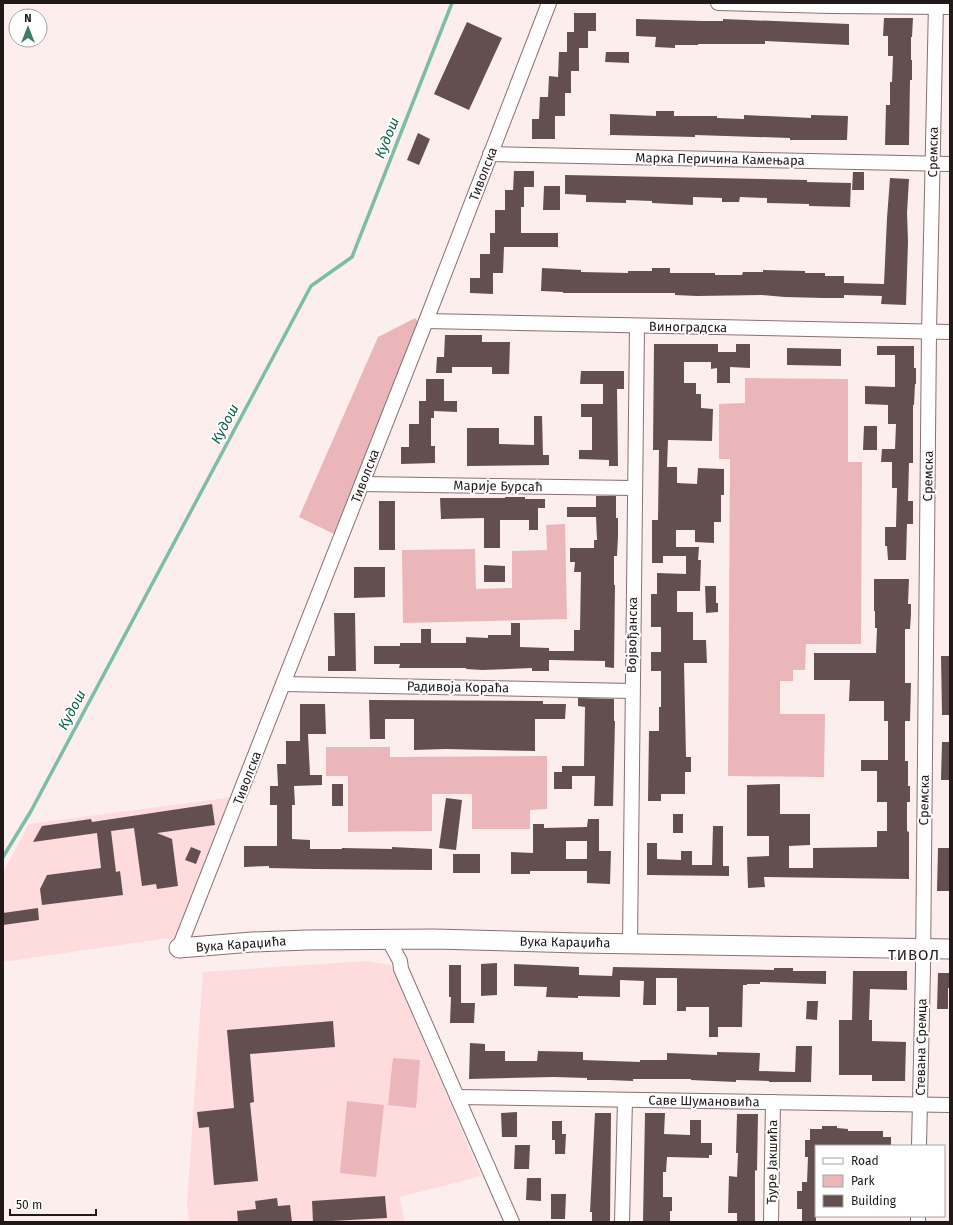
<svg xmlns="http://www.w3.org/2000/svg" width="953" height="1225" font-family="'Fira Sans',sans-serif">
	<rect width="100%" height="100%" fill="#fdeeee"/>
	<g fill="#fedbdd">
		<path d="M233,797L179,938L161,939L3,962V873L29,824Z"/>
		<path d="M367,961L391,965L481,1176L400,1197L405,1222H189L187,1203L203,972Z"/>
	</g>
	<g fill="#ebb6b9">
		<path d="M415,318L420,324L336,535L299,517L378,337Z"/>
		<path d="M745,378L848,379V462H862L861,644H806L805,670H793V681H780V714H825L824,777L728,776L730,459H719V404L745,403Z"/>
		<path d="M565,524L567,619L403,623L402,550L475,549L476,589L512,588V551L547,550L546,525Z"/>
		<path d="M326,747H390V757L547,756V809L530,810V829H472V794H432V831L348,832V776H326Z"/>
		<path d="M393,1058L420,1060L416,1108L388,1105Z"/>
		<path d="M347,1101L384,1105L376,1177L340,1173Z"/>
	</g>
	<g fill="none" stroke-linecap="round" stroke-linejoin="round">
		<path stroke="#7dbca7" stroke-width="3.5" d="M3,857L31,811L311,286L352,257L452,3"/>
	</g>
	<g fill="#644f50" fill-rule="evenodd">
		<path d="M574,13H596V31H588V48H579V71H571V93H565V116H555V139H532V119H539L540,97H548L549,76L558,77L559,52H567V32H574Z"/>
		<path d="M884,18H913L912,37H911V60H912V80H910L909,145H885L886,105H890V82H892L893,56H888V36H883Z"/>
		<path d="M636,19L703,21H723V19L849,24V45L765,41V44H698V45H675V48L655,47L656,37L636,36Z"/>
		<path d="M467,22L502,38L469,110L434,94Z"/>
		<path d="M606,52H629V63L605,62Z"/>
		<path d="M656,111H674V116H717V118L744,119V115L811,118V115L848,116L847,140H790V138L695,135V137L610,135V114L656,116Z"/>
		<path d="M418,133L430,139L419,165L407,160Z"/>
		<path d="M514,171H534V187H524V207H521V233H558V247H504L503,273H493V294L470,293V278H480V254H490V233H495V210H505V190H513Z"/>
		<path d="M853,172H864V190H852Z"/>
		<path d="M565,175L807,180V182L851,183L850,207L809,206V204L767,203V198L740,197L739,202H722V198L693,197V205L652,203V201L626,200V203L586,202V195L565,194Z"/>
		<path d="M890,178L909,179L907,213L908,242L906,305L881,304L882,296L844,295V298H824L785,297L762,295L697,296L675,295V293H563V292L541,291L542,268L581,270V272L628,273V271H652V268H670V273H715V275H742L743,272H763V270L805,271V273H825V276H844V283L884,284L887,218Z"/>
		<path d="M544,186H560V210H543Z"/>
		<path d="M445,335H482V342H510L509,374H492V367H452V373H436L437,357H444Z"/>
		<path d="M654,344H718V352H736V344H750V368L730,367V383H717V368L711,369V362H684V383H696V394H701V408L713,409L712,441L668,440L667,467H677V483L697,484L698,468L724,469V495H721V522H714V543L695,542V530H676V547H699L698,560H701L700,591H677V612H693V640H706L707,663H684L686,757H691V772H685V794H661V801H648L649,731H659V707H661V671H651V652H661V627H651V594H657V573L686,574V556H663V563H652V520H658L659,450H653Z"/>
		<path d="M877,346H914V368H916V384H915L914,405H913V463H909L908,501H913V524H907L906,560H888L887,546H885V527H896L897,488H892V462H881L882,449H895L896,424H888V405L865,404V386L895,387V355H877Z"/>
		<path d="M787,348L841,349V366L787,365Z"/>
		<path d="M581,371H624V389H617L618,466H609V460L579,459V450H592V417H581V404H603V384H580Z"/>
		<path d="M426,379H444V401H457V412L434,411V418H431V446H435V463L401,464V447H409V424H419V401H426Z"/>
		<path d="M534,416H542L543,455H549V465L467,466V428H499V444L534,445Z"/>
		<path d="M864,426H877V450H863Z"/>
		<path d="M596,496H616V518H618V536L617,556H614V585H615L614,668L605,667V661L549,660V671H532V668L482,670L466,669V668H399L400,664H374V646H400V643H421V629H431V643H466V637L488,638V635H511V623H520V647L549,648V651H574V630H580L581,572H574L575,562H570V548H594V540H597L596,517H567V507H596Z"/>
		<path d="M505,497H525V499H545V508H538V530H529V520H500V548H484V518L441,519L440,498H505Z"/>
		<rect x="379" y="501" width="16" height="49"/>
		<path d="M484,565L505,566V582H484Z"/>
		<path d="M354,567H385V597L354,598Z"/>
		<path d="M874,579H909L908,604H911V614L910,629H905V683H911L910,721H905V761H908V786H910V802H907V831L909,832V879L764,877L765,887L748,888L747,857L769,856V836H747V785L780,784V814H810V845L789,846V868H813V848L877,847V831H887V802H877V771H861V760H888V721H884V701H849L850,680H814V653H876L877,628H875V611H874Z"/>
		<path d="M705,586H716V603H718V612L706,613Z"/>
		<path d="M334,613H355L356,671H328V656H335Z"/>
		<path d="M941,656H950V715H942Z"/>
		<path d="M578,698L614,699V721H615L613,806H594L595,776H572V789H554V772H562V766H584L585,707L578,706Z"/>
		<path d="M369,700L543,701V704H566L565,719H535V751L446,749L414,750V719H385V739H370Z"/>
		<path d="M300,704H325L326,734H308L310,775H322V785L294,786L295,805H292V839L310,840V849H342V848L392,849V847L432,849V870L315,869L269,868V866L244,867V846H277V805H270V786H278L277,764H286V741H300Z"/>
		<path d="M942,742H950V780H941Z"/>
		<rect x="332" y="784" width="11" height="22"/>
		<path d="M446,798L462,800L456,850L439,848Z"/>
		<path d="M212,804L215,825L157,833L172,839L178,886L157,889L156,884L142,886L134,828L111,831L116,872L120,871L123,895L42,905L40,889L47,875L101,868L97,833L33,842L42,826L91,819L92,822Z"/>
		<rect x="673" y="814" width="10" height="19"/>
		<path d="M588,819H599V851H611L610,884L587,883V871H530V874H511V852L533,853V824H544V828L587,827ZM566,841H587V859H566Z"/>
		<path d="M713,826H723V866H729V876L647,875V843H657V859L681,860V851H692V865H712Z"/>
		<path d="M191,847L201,851L196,864L185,860Z"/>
		<path d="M938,848H950V891H937Z"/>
		<rect x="453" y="854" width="27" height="19"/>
		<path d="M38,908L39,920L3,925V913Z"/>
		<path d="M497,963V995L481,996V964Z"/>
		<path d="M514,964L579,967V975L612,976L613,967L774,970V968H793V971H826V984L760,982V984H747V985H743L742,1027H718V1037H709V1007H686V1011H677V978H656V1005H643L644,981L620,980V997L578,996V998L546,997L547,987L514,986Z"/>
		<path d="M449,965H461V1003H475L474,1023H450L451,997H449Z"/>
		<path d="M853,971H907V990L870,989L869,1020H872V1041L906,1042L905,1081H872V1075H839V1020H852Z"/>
		<path d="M938,973H950V988H948V1009H937Z"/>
		<path d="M807,1001H818L817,1020L806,1019Z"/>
		<path d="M333,1021L335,1047L250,1054L254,1102L250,1103L258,1181L214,1185L209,1127L199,1128L197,1112L234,1108L227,1030Z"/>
		<path d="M470,1043L485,1044V1051H505V1061H537L538,1051L583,1052V1060L640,1062V1060H667V1053L717,1055V1052L760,1053L759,1071L795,1072L796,1046H812L811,1082H769V1081L736,1080V1082L691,1080V1079H633V1081L609,1080H587V1078L554,1077L469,1079Z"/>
		<path d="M517,1112V1137H502L501,1113Z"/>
		<path d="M595,1113H611L610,1222H592V1212H590Z"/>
		<path d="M645,1113H665L664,1134L690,1135V1120H701V1143H712V1155H709V1158L667,1157L666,1172H663V1197H672V1211H670V1222H643Z"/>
		<path d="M737,1114H758L757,1171L755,1170V1222H737V1213H728L729,1176L737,1177L738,1153H736Z"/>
		<path d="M552,1121H562V1134H566L565,1154H555V1140H552Z"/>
		<path d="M822,1126H837V1128L848,1129V1131H883V1137H891V1146H816V1222H802V1209H797V1191H802V1182H807L808,1157H805V1140H810V1129H822Z"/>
		<path d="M515,1145H530L529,1169H514Z"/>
		<path d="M527,1178H541V1201L526,1200Z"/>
		<path d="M551,1194H566L565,1219H551Z"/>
		<path d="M385,1196L387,1218L313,1222L312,1201Z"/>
		<path d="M277,1198L278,1206L290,1205L292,1222H238L237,1211L256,1209L255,1201Z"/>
	</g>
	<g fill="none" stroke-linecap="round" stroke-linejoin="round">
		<g stroke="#877172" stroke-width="16">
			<g id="street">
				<path d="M718,3L831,6L950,7"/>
				<path d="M490,154L950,164"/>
				<path d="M426,321L950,332"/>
				<path d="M362,484L634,488"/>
				<path d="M283,684L632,691"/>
				<path d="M388,939L400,961L401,969L512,1222"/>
				<path d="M630,944L637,326"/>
				<path d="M179,948L426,321L549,3"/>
				<path d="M457,1097L950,1105"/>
				<path d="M919,1146L923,968L929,332L936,3"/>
				<path d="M622,1222L625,1100"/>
				<path d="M771,1222L773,1102"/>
				<path d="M918,1222V1216"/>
			</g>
		</g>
		<g stroke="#877172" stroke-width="21">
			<path id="secondary" d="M179,948L252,942L307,940L434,939L579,943L950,949"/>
		</g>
		<use href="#street" stroke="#fff" stroke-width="14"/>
		<use href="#secondary" stroke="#fff" stroke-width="19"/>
	</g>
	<g text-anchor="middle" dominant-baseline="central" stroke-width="4" stroke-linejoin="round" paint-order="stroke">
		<g font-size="13" fill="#211819" stroke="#fff">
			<text transform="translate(933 152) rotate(-89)">Сремска</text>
			<text transform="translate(720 159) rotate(1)">Марка Перичина Камењара</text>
			<text transform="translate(483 174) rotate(-69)">Тиволска</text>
			<text transform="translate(688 327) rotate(1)">Виноградска</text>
			<text transform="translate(365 476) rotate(-69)">Тиволска</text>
			<text transform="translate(928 476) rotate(-89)">Сремска</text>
			<text transform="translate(498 486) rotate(1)">Марије Бурсаћ</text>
			<text transform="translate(632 635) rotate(-89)">Војвођанска</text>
			<text transform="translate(458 687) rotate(1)">Радивоја Кораћа</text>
			<text transform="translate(247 778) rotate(-69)">Тиволска</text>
			<text transform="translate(924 800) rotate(-89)">Сремска</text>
			<text transform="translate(565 942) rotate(1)">Вука Караџића</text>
			<text transform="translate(241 944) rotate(-4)">Вука Караџића</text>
			<text transform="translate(921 1047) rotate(-89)">Стевана Сремца</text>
			<text transform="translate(704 1101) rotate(1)">Саве Шумановића</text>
			<text transform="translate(772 1162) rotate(-89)">Ђуре Јакшића</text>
		</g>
		<g font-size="14" font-style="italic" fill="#0f614d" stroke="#fff">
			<text transform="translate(387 138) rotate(-68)">Кудош</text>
			<text transform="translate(225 424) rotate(-62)">Кудош</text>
			<text transform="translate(72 710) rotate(-62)">Кудош</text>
		</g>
		<g font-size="15" letter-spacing="1" fill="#211819" stroke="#fff">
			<text x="914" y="955">ТИВОЛ</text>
		</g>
	</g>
	<rect width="953" height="1225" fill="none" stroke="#211819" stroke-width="8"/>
	<rect x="815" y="1145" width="130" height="72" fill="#ffffff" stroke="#a6a3a3"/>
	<rect x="823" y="1158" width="20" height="6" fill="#ffffff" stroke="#a6a3a3"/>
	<text x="851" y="1165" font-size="12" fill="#211819">Road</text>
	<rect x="823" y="1175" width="20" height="12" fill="#ebb6b9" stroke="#a6a3a3"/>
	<text x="851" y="1185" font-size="12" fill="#211819">Park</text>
	<rect x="823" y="1195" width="20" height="12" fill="#644f50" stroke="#a6a3a3"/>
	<text x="851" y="1205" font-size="12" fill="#211819">Building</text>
	<g transform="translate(28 28)"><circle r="19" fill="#ffffff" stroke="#a6a3a3"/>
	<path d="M0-3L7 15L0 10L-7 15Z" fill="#3c7b68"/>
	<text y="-6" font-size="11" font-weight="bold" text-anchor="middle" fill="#211819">N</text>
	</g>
	<path d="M10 1209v6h86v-6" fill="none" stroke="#211819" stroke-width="2"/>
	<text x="16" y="1209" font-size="12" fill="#211819" stroke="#ffffff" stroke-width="3" paint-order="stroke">50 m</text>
</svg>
